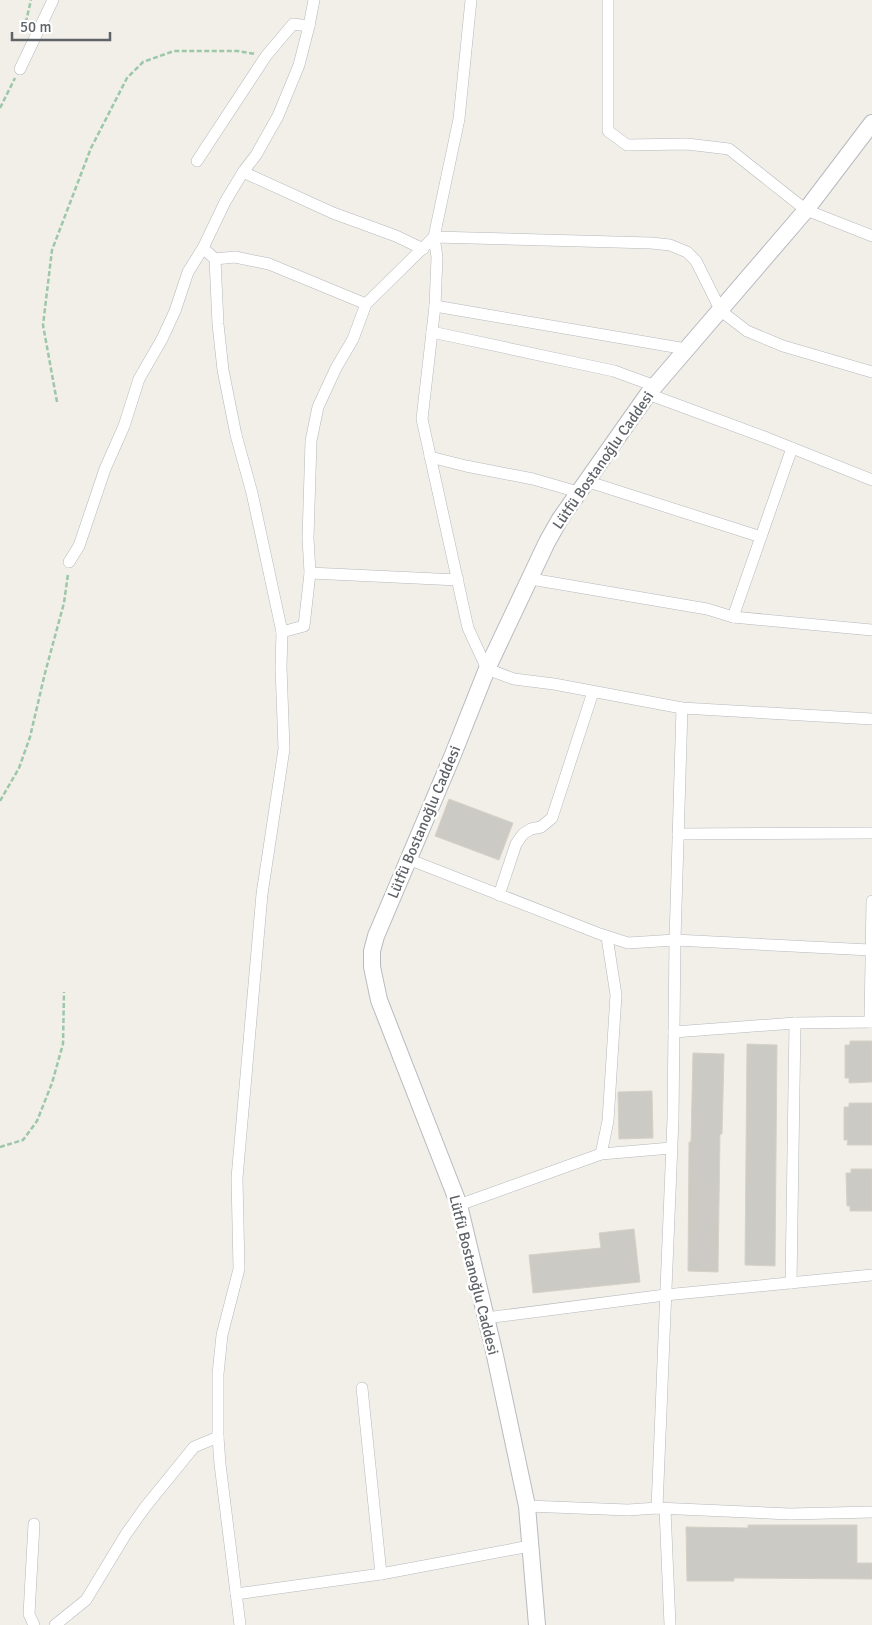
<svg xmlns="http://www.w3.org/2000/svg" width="872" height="1625" font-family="Signika,sans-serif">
	<rect width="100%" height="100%" fill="#f1efe8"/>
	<g fill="#cccac5" stroke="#d6d1c6">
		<path d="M449,799L513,823L499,860L435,836Z"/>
		<path d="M850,1041H872V1082L849,1083V1078H845V1045H850Z"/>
		<path d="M747,1044L777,1045L775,1266L745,1265Z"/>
		<path d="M693,1053L724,1054L722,1134H720L718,1272L688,1271L689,1142H691Z"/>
		<path d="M652,1091L653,1138L619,1139L618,1092Z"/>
		<path d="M849,1103H872V1145H847L848,1140H844V1107H849Z"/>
		<path d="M851,1169H872V1211H850V1206H847L846,1173H851Z"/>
		<path d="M634,1229L640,1282L533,1293L529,1255L601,1248L599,1233Z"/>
		<path d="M748,1525H857V1563H872V1579L734,1578V1581H687L686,1527L748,1528Z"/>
	</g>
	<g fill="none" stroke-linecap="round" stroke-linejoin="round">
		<g stroke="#b5b8bc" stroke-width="12">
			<g id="street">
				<path d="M471,0L459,119L434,237L437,257L435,306L422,419L468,628L487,669L514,679L554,684L682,708L872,719"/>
				<path d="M608,0V131L627,145L687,144L729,149L806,210L872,236"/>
				<path d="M20,69L53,0"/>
				<path d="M197,161L266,56L293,24L309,26"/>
				<path d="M243,172L333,213L396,236L423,249"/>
				<path d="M203,248L215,259L218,324L223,370L236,435L252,493L282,632L281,667L284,749L262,894L237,1178L239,1269L222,1335L218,1374V1437L220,1464L240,1625"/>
				<path d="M215,259L235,257L269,264L366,304"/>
				<path d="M435,306L686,349"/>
				<path d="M432,332L614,371L655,386"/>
				<path d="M648,394L767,438L872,480"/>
				<path d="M430,457L466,466L533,479L578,492"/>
				<path d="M586,481L761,537"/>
				<path d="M69,562L79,546L105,469L124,426L139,379L162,339L175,311L188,272L203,248L225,202L243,172L256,155L278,116L299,65L309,26L314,0"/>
				<path d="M310,573L458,580"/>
				<path d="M531,579L707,609L733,617L872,630"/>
				<path d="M733,617L792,448"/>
				<path d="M282,632L304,626L310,573L308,538L311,441L318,407L336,368L353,339L366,304L434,237L651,243L670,245L687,252L696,261L721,311L747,331L783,346L872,372"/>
				<path d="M678,834L872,833"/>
				<path d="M408,859L600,934L628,943L675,940L870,950"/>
				<path d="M499,895L516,844L523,834L531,829L541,827L552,818L593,692"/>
				<path d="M870,1022L872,901"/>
				<path d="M674,1032L795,1023L872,1022"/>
				<path d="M601,1154L608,1121L616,995L607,937"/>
				<path d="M459,1205L601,1154L671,1148"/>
				<path d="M791,1283L795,1023"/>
				<path d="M486,1318L665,1295L872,1275"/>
				<path d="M362,1388L381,1574"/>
				<path d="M527,1506L628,1510L657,1508L790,1514L872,1512"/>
				<path d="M657,1508L673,1119L675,940L682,708"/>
				<path d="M665,1509L670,1625"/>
				<path d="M34,1524L29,1614L34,1625"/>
				<path d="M236,1594L381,1574L530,1546"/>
				<path d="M55,1625L86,1600L126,1534L146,1506L194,1447L218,1437"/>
			</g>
		</g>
		<g stroke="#b6babf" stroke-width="18">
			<path id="secondary" d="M537,1625L527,1506L494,1351L459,1205L379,1000L372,967V951L376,936L452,757L487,669L547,542L560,519L648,394L806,210L872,123"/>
		</g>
		<g stroke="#9cc7a9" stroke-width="2.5" stroke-dasharray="5 2.5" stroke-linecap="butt">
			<path d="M24,30L31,0"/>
			<path d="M0,108L15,78"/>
			<path d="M57,402L43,325L52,250L91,148L127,78L143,62L174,51H238L255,54"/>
			<path d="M0,801L19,768L30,737L45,673L64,603L68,574"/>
			<path d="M0,1147L23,1140L37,1121L52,1083L63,1044L64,992"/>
		</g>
		<use href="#street" stroke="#fff" stroke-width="11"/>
		<use href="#secondary" stroke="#fff" stroke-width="16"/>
	</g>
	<g text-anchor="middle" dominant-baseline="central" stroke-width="5" stroke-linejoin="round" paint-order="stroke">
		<g font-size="15" fill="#5f6368" stroke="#fff">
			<text transform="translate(603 460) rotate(-55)">Lütfü Bostanoğlu Caddesi</text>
			<text transform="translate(424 822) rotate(-67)">Lütfü Bostanoğlu Caddesi</text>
			<text transform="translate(474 1275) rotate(76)">Lütfü Bostanoğlu Caddesi</text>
		</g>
	</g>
	<path d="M12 32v8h98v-8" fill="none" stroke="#5f6368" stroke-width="2.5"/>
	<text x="20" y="32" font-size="15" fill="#5f6368" stroke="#ffffff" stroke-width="4" paint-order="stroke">50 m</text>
</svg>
